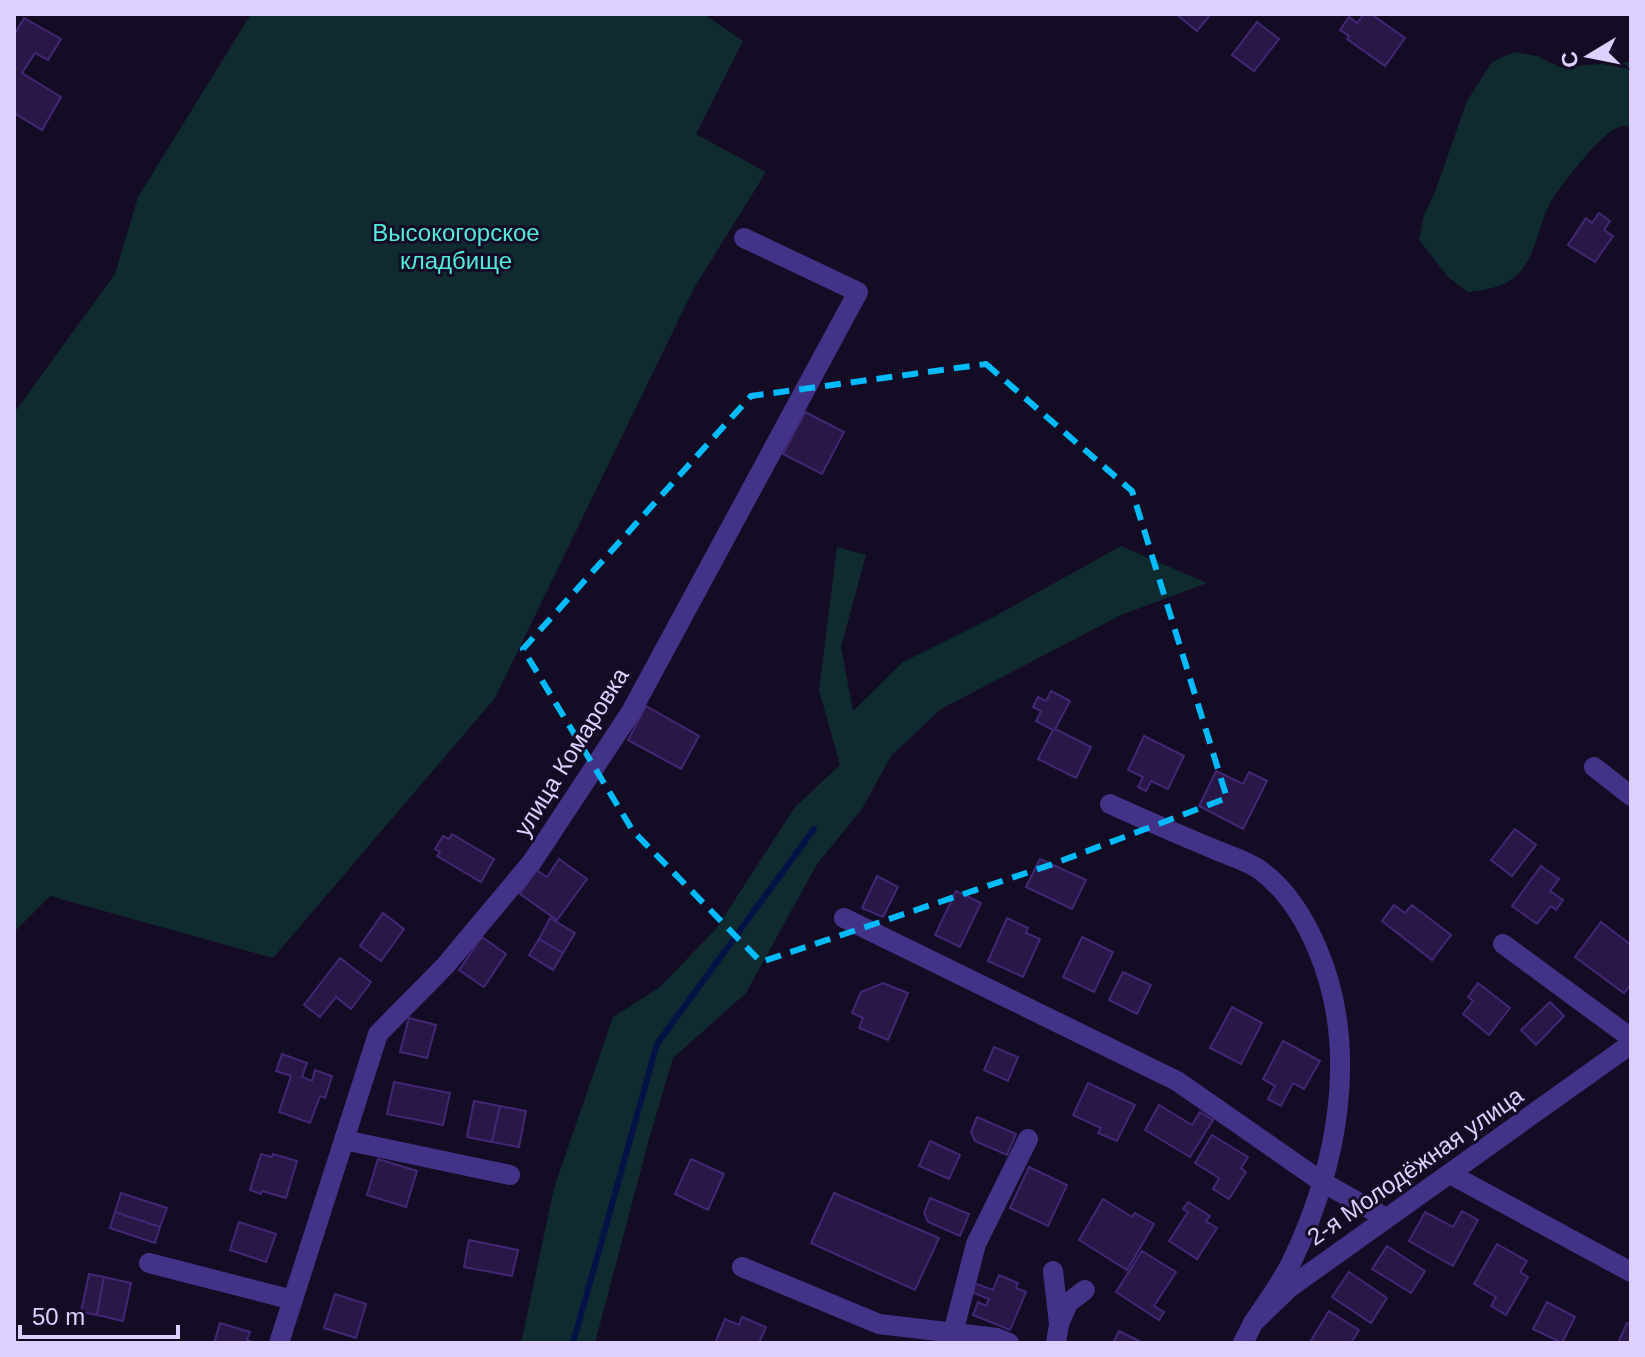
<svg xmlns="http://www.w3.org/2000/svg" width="1645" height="1357" font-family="Helvetica,sans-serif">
	<rect width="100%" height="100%" fill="#140c25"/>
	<g fill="#0f2b2f">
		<path d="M251,14H704L743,41L696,134L766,172L694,288L495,698L273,958L50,896L14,932V413L115,274L138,197Z"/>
		<path d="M1514,52L1537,56L1559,67L1631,62V126C1627,126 1623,125 1619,127C1602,132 1558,188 1549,205C1538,227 1535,260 1515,277C1501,288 1485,290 1468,292L1449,278L1419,240L1424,215L1435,192L1467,101L1492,62Z"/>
		<path d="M1121,546L1207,583L1121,615L941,709L891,756L862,809L817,864L746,993L673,1058L649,1139L595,1343H521L554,1188L613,1017L660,987L716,929L795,807L840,765L819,690L837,547L866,555L841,647L853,711L903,662L990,619Z"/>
	</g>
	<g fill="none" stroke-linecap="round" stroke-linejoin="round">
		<path stroke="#051245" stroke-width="6" d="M573,1343L657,1044L814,829"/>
	</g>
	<g fill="#281747" stroke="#422775" stroke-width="2">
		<path d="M1176,14H1211L1197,31Z"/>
		<path d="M1364,14H1371L1405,38L1385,66L1347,39L1349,36L1340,30L1349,17L1357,23Z"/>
		<path d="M24,18L61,39L48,60L35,53L22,73L61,97L42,130L14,113V35Z"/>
		<path d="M1257,22L1279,39L1254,71L1232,55Z"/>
		<path d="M1599,213L1610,221L1604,230L1613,236L1595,262L1568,245L1586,218L1592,223Z"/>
		<path d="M805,412L844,432L822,474L783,454Z"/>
		<path d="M1051,691L1070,701L1055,729L1091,747L1076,778L1038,759L1053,730L1036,721L1041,711L1033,707L1038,697L1046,701Z"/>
		<path d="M646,706L699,736L681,769L628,740Z"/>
		<path d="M1144,736L1184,756L1168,789L1151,781L1146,791L1138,787L1143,777L1128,770Z"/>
		<path d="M1216,771L1243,784L1249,772L1267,781L1243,829L1199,806Z"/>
		<path d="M1515,829L1536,845L1512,876L1491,860Z"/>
		<path d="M452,834L494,859L481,882L437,856L440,852L435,849L443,836L449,839Z"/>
		<path d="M559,859L587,879L557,920L520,894L536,870L547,877Z"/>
		<path d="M1040,859L1086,880L1072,909L1026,887Z"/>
		<path d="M1541,866L1559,879L1550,891L1563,900L1556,910L1551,906L1537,924L1512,906Z"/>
		<path d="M877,876L898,887L883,917L862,908Z"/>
		<path d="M956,891L981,903L960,947L935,935Z"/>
		<path d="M1394,905L1405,913L1412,905L1451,935L1432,960L1382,921Z"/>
		<path d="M383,913L404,929L381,961L360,946Z"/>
		<path d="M550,918L575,933L563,953L539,939Z"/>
		<path d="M1007,918L1028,928L1026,933L1040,939L1023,977L988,961Z"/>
		<path d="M1601,922L1631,945V984L1624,993L1575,957Z"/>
		<path d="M482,937L506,954L484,987L459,970Z"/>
		<path d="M1082,937L1113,952L1094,992L1063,977Z"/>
		<path d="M539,939L563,953L553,970L529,955Z"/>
		<path d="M340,958L371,982L351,1009L336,997L320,1017L304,1005Z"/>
		<path d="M1123,972L1151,985L1137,1014L1109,1000Z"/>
		<path d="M883,983L908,993L888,1040L859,1028L863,1018L852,1013L861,992Z"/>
		<path d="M1478,983L1510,1008L1489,1035L1463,1014L1473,1001L1468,997Z"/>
		<path d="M1550,1002L1564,1016L1536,1045L1521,1030Z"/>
		<path d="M1232,1007L1262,1023L1241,1064L1210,1048Z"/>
		<path d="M409,1018L436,1025L427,1058L400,1052Z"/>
		<path d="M1283,1041L1320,1061L1304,1089L1293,1083L1281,1106L1268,1099L1275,1086L1263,1079Z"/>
		<path d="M994,1047L1018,1057L1008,1081L984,1070Z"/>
		<path d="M282,1054L307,1063L302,1077L312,1081L315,1070L332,1076L325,1098L320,1096L310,1123L279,1112L291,1076L276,1071Z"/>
		<path d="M394,1082L450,1093L443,1125L387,1114Z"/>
		<path d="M1088,1083L1135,1105L1117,1141L1098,1133L1101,1128L1073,1115Z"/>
		<path d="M474,1101L500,1106L492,1142L467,1137Z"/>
		<path d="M1159,1105L1192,1125L1200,1112L1213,1120L1190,1157L1145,1130Z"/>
		<path d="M500,1106L526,1111L519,1147L492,1142Z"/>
		<path d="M977,1117L1016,1134L1007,1155L975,1141L971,1132Z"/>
		<path d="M1212,1135L1248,1157L1241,1168L1246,1172L1229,1199L1213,1189L1219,1178L1195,1163Z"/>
		<path d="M930,1141L960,1155L949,1179L919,1166Z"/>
		<path d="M261,1154L272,1157L273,1154L297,1161L286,1198L262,1191L261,1194L250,1190Z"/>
		<path d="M378,1159L417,1171L406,1207L367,1195Z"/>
		<path d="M691,1159L724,1174L708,1210L675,1194Z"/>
		<path d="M1029,1167L1067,1185L1048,1226L1010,1208Z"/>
		<path d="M121,1193L167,1208L160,1227L115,1212Z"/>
		<path d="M834,1193L939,1238L915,1290L811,1243Z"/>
		<path d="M930,1198L969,1214L960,1236L928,1222L924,1213Z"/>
		<path d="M1103,1199L1132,1217L1135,1213L1154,1224L1127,1270L1079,1240Z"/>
		<path d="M1188,1202L1210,1216L1206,1221L1217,1228L1197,1259L1169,1241L1188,1212L1183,1209Z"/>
		<path d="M1462,1211L1478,1220L1453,1266L1409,1241L1425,1212L1453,1227Z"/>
		<path d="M115,1212L160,1227L155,1243L110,1228Z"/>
		<path d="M239,1222L276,1234L266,1262L230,1250Z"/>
		<path d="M469,1240L518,1250L512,1276L464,1267Z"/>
		<path d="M1497,1244L1527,1261L1520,1272L1528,1277L1506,1315L1491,1306L1496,1297L1474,1284Z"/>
		<path d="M1387,1246L1425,1271L1411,1293L1372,1269Z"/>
		<path d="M1142,1251L1176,1272L1154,1306L1164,1312L1159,1320L1116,1292Z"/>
		<path d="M1349,1272L1387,1298L1371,1323L1332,1297Z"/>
		<path d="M89,1274L104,1277L97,1315L81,1312Z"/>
		<path d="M999,1275L1018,1283L1016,1288L1026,1292L1010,1330L973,1315L978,1302L986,1306L989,1299L971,1292L974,1283L993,1290Z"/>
		<path d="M104,1277L131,1283L123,1321L97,1315Z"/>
		<path d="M335,1294L366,1304L356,1338L324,1328Z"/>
		<path d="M1547,1302L1575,1317L1562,1343L1533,1329Z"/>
		<path d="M1329,1311L1359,1330L1351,1343L1310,1342Z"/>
		<path d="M742,1317L766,1327L759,1343H715L725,1319L739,1325Z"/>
		<path d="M220,1323L250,1332L247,1340L256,1343H214Z"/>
		<path d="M1627,1323L1631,1325V1343H1618Z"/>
		<path d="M1119,1331L1143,1343H1113Z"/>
	</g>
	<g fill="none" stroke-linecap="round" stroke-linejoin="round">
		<g stroke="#433388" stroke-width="20">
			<path d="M1594,767L1631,796"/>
			<path d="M1110,804C1145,820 1180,835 1216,850C1230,856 1248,861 1260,870C1286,889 1305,920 1317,948C1360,1048 1338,1165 1292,1261C1282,1282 1266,1303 1253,1323"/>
			<path d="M844,918L1177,1081L1322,1182L1386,1218"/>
			<path d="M1503,944L1631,1038"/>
			<path d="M344,1140L510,1175"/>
			<path d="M1450,1174L1631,1272"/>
			<path d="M149,1263L293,1300"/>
			<path d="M742,1267L879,1324L997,1338L1009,1343"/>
			<path d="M1053,1271L1059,1324L1056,1343"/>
			<path d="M1059,1324L1068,1303L1085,1290"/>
			<path d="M953,1333L976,1244L1028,1139"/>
			<path d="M279,1343L378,1034L445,966L532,862L631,712L858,292L744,238"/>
			<path d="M1243,1343L1253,1323L1289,1288L1631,1044"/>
		</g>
	</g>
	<path fill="none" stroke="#00bbfb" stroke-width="6" stroke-dasharray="16 10" stroke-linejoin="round" d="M986,364L1132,491L1227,798L1053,864L761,962L633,831L523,649L751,396Z"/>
	<g text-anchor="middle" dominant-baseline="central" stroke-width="6" stroke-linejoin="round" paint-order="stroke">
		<g font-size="24" fill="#51eadb" stroke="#140c25">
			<text x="456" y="232">Высокогорское<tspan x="456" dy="28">кладбище</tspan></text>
		</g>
		<g font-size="24" fill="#ddd0ff" stroke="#140c25">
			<text transform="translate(571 752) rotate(-58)">улица Комаровка</text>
			<text transform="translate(1415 1166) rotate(-35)">2-я Молодёжная улица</text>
		</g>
	</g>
	<rect width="1645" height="1357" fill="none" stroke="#ddd0ff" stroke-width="32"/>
	<g transform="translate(1589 56) rotate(260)" stroke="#140c25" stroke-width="6" paint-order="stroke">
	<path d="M0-6L14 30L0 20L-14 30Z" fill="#ddd0ff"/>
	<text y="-12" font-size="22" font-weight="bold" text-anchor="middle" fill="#ddd0ff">С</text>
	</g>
	<path d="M20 1325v12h158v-12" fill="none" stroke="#ddd0ff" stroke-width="4"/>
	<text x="32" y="1325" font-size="24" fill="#ddd0ff" stroke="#140c25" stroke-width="6" paint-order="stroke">50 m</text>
</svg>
